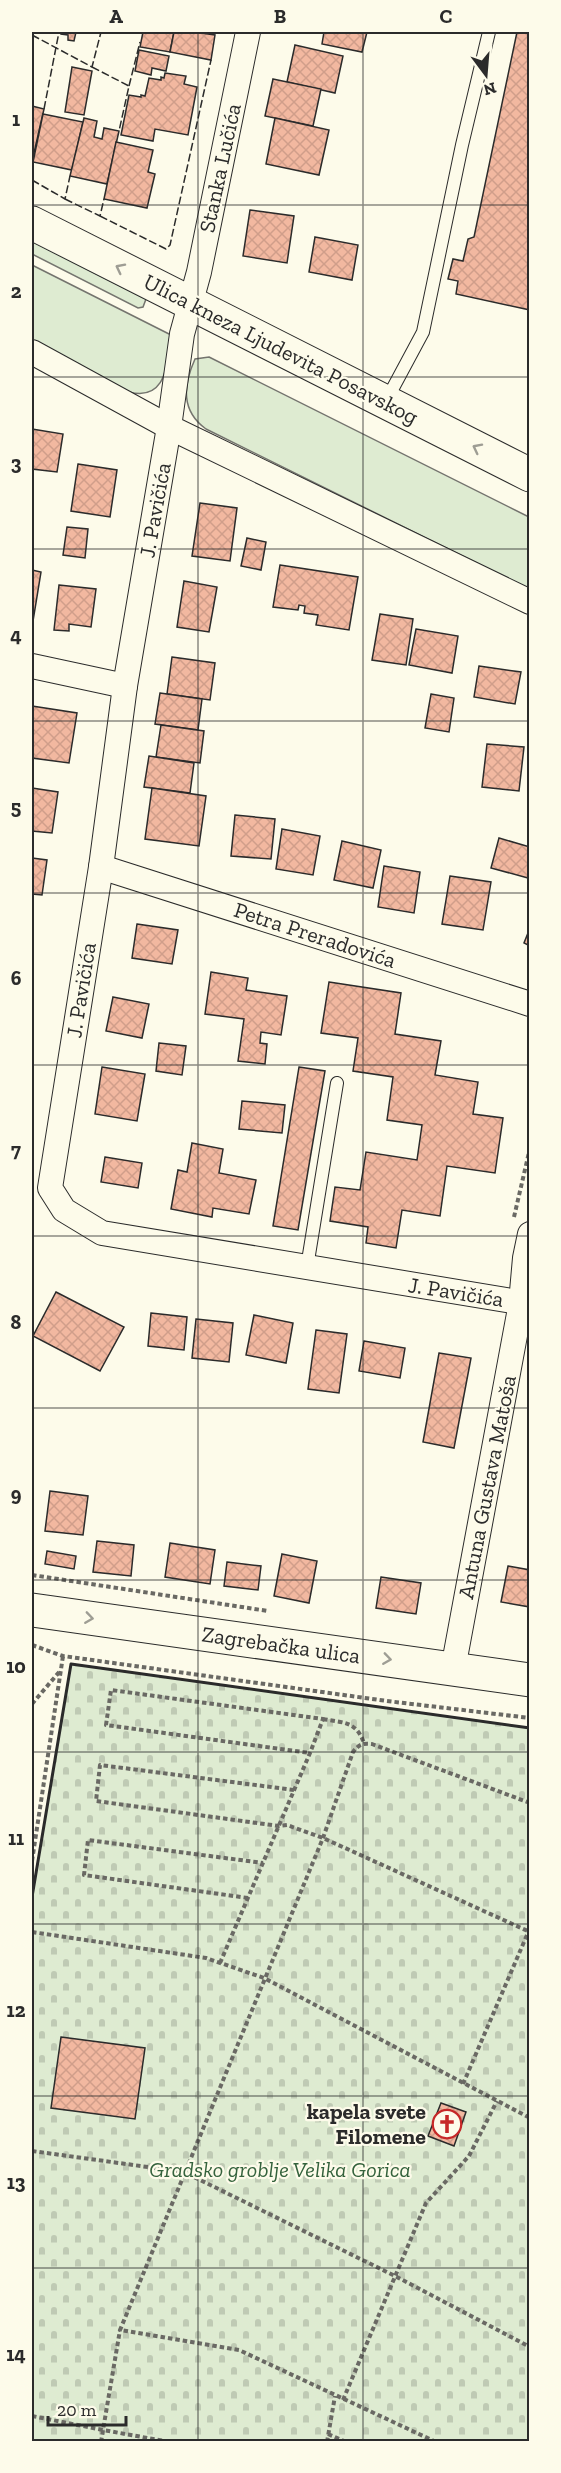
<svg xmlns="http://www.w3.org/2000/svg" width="561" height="2473" font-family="'Zilla Slab',serif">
	<defs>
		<pattern id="cemetery-stones" width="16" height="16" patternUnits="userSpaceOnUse" patternTransform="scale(1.5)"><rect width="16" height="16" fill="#deebd1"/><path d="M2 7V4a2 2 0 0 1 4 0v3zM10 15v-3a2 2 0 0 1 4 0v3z" fill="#bfcab4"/></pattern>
		<pattern id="building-cross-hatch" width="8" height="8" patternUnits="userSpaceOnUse" patternTransform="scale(1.5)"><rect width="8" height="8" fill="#f2b8a0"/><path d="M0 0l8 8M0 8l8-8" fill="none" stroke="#d09e8a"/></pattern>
	</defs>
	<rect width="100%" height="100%" fill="#fdfbea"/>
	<g fill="#deebd1" stroke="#74746e" stroke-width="1.5">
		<path d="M32,241L146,299L143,307L138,308L32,254Z"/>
		<path d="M32,265L173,336C167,362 167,402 129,392L32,340Z"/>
		<path d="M209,357L529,517V589L206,429C181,411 183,386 195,359Z"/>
	</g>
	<path fill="url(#cemetery-stones)" stroke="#74746e" stroke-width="1.5" d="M71,1664L529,1728V2441L32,2442V1897Z"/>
	<g fill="url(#building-cross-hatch)" stroke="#2b2b2b" stroke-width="1.5">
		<path d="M61,32H76L74,41L68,40V35L61,34Z"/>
		<path d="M143,32H174L170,52L140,47Z"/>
		<path d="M174,32H194L215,35L211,60L170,52Z"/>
		<path d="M324,32H367L362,52L322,44Z"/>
		<path d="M517,32H530V310L456,294L458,281L448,279L453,259L463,261L468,239L474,237Z"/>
		<path d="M295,45L343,56L335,93L287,82Z"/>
		<path d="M139,50L169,56L166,71L152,68L151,75L135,71Z"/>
		<path d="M72,67L92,71L84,115L65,112Z"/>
		<path d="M165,73L186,76L184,84L197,87L188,135L155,129L153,141L121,135L129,95L141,97V95L145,96L149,78L161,80V77L164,78Z"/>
		<path d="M273,79L321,89L313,126L265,116Z"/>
		<path d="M32,106L44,109L34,153H32Z"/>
		<path d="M43,114L83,122L72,170L33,162Z"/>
		<path d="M84,118L97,121L94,137L102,139L104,128L119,131L107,184L70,176Z"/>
		<path d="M275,118L329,130L319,175L266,164Z"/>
		<path d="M116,142L153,150L148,172L155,174L147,208L104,199Z"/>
		<path d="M250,210L294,216L287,263L243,256Z"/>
		<path d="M315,237L358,245L352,280L309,272Z"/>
		<path d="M32,429L63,434L57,472L32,469Z"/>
		<path d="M78,464L117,470L110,517L71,511Z"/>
		<path d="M200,503L237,508L230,561L192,556Z"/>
		<path d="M67,527L88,529L85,558L63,555Z"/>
		<path d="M247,538L266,542L261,570L241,566Z"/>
		<path d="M280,565L358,577L349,630L316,625L318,615L304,613L305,606L299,605L298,610L273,607Z"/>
		<path d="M32,570L41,572L33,621H32Z"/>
		<path d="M184,581L217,587L209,632L177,627Z"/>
		<path d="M59,585L96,589L91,627L69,624V631L54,630Z"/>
		<path d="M380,614L413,619L406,665L372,660Z"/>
		<path d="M416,629L458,636L452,673L409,665Z"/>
		<path d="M172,657L215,663L210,700L167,694Z"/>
		<path d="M479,666L521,672L515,704L474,697Z"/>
		<path d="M160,693L202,699L198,730L155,724Z"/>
		<path d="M431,694L454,698L449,732L425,728Z"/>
		<path d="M32,706L77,713L69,763L32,758Z"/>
		<path d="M161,725L204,731L200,763L156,757Z"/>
		<path d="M487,744L524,747L519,791L482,787Z"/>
		<path d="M149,756L194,763L190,793L144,787Z"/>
		<path d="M32,788L58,792L52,833L32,831Z"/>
		<path d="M152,788L206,796L199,846L145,839Z"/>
		<path d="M235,815L275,819L271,859L231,856Z"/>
		<path d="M282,829L320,836L313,875L276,869Z"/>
		<path d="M499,838L530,847L528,878L491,868Z"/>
		<path d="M342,841L381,850L373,888L334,880Z"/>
		<path d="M32,858L47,860L42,895L32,894Z"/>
		<path d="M384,866L420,872L414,913L378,907Z"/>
		<path d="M450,876L491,882L483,930L442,924Z"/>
		<path d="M137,924L178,930L172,964L132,958Z"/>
		<path d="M530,928V946L524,943Z"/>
		<path d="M211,972L248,978L246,990L287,996L281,1035L261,1032L260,1043L267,1044L265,1064L238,1061L244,1019L205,1014Z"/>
		<path d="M329,982L401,993L395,1034L441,1041L435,1075L478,1082L473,1114L503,1118L495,1173L447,1166L440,1216L402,1210L396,1248L366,1243L368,1227L330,1221L335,1187L360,1190L366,1152L417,1160L422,1125L387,1120L393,1077L353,1071L358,1038L321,1033Z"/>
		<path d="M113,997L149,1004L142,1038L106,1031Z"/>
		<path d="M159,1043L186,1046L182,1075L156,1071Z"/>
		<path d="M102,1067L145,1074L137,1121L95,1114Z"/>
		<path d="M299,1067L325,1071L298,1230L273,1226Z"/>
		<path d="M242,1101L285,1105L282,1133L239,1129Z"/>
		<path d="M192,1143L223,1149L219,1173L256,1180L249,1214L213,1208L212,1217L171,1209L178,1170L187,1172Z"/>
		<path d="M105,1157L142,1163L138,1188L101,1182Z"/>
		<path d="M56,1292L124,1327L100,1371L33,1336Z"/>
		<path d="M151,1313L187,1317L184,1350L148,1346Z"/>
		<path d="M254,1315L293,1323L286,1363L246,1355Z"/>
		<path d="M196,1319L233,1323L229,1362L192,1358Z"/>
		<path d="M316,1330L347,1334L339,1393L308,1389Z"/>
		<path d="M364,1341L405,1348L400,1378L359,1371Z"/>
		<path d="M439,1353L471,1358L454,1448L423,1442Z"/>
		<path d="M50,1491L88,1496L83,1535L45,1531Z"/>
		<path d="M97,1541L134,1545L131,1576L93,1572Z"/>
		<path d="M170,1543L215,1550L210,1584L165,1577Z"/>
		<path d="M47,1551L76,1556L74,1569L45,1564Z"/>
		<path d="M282,1554L317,1561L309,1603L274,1596Z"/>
		<path d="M227,1562L261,1566L258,1590L224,1586Z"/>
		<path d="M508,1566L530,1570V1607L501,1602Z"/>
		<path d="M381,1577L421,1583L416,1614L376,1608Z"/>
		<path d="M61,2037L145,2048L135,2119L51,2108Z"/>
		<path d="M441,2103L466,2112L454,2146L428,2136Z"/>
	</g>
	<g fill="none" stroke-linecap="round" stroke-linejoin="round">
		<g stroke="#2b2b2b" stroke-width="14">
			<g id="service">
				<path d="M386,401L423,332L462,145L489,32"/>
				<path d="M307,1267L337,1083"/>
			</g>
		</g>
		<g stroke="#2b2b2b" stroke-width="26">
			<g id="minor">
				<path d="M248,32L199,272L182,334L169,427L125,686L101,867L50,1188L64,1210L102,1233L530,1304"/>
				<path d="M32,352L169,427L530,602"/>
				<path d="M32,666L125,686"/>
				<path d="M101,867L530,1004"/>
				<path d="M453,1669L521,1303L525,1258L530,1234"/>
			</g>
		</g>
		<g stroke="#2b2b2b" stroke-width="35">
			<g id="secondary">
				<path d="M32,223L530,475"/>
				<path d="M32,1610L530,1680"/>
			</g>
		</g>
		<g stroke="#6a6964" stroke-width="4" stroke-dasharray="4.5 3" stroke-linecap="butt">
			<path d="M514,1217L530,1148"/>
			<path d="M32,1575L268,1611"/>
			<path d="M32,1645L63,1656L387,1701L530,1718"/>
			<path d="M32,1704L60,1671"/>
			<path d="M323,1719C344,1723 356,1721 364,1743"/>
			<path d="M294,1790L100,1765L96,1801L279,1826L287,1825L323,1838L530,1932"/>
			<path d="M32,1861L63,1656"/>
			<path d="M248,1898L84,1875L88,1840L263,1863"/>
			<path d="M32,1932L206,1958L264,1978L530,2118"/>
			<path d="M220,1963L310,1753L323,1719L111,1690L106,1725L310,1753"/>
			<path d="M463,2084L530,1928"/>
			<path d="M32,2151L184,2172L395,2276L530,2347"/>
			<path d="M343,2400L426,2203L469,2156L497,2101"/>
			<path d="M32,2416L103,2430L120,2330"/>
			<path d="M328,2434L346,2442"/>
			<path d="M101,2442L103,2430L170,2442"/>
			<path d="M327,2442L335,2396"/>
			<path d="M436,2442L239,2350L120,2330L323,1838L353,1752C359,1744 363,1743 372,1744L530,1803"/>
		</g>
		<use href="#service" stroke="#fdfbea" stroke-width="12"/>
		<use href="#minor" stroke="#fdfbea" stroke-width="24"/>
		<use href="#secondary" stroke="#fdfbea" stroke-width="33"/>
		<g stroke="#2b2b2b" stroke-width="1.5" stroke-dasharray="8 3" stroke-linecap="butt">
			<path d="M32,35L92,67L101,32"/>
			<path d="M92,67L129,86L119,131"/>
			<path d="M129,86L140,42"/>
			<path d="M44,109L59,32"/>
			<path d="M32,180L65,199L70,176"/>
			<path d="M65,199L100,216L104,199"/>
			<path d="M100,216L166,249L170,245L211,60"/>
		</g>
		<path stroke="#2b2b2b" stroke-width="3" d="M32,1897L71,1664L530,1728"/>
	</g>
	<defs><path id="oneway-chevron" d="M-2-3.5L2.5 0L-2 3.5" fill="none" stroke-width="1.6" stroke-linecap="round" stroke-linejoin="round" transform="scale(1.5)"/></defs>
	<g stroke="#9e9d94">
		<use href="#oneway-chevron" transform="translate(120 268) rotate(-153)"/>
		<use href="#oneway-chevron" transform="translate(477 448) rotate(-153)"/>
		<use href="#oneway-chevron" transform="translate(89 1618) rotate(8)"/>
		<use href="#oneway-chevron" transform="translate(387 1659) rotate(8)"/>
	</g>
	<path fill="none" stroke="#2b2b2b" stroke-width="1.5" stroke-opacity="0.55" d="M198,32V2442M363,32V2442M32,205H530M32,377H530M32,549H530M32,721H530M32,893H530M32,1065H530M32,1236H530M32,1408H530M32,1580H530M32,1752H530M32,1924H530M32,2096H530M32,2268H530"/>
	<defs>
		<g id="church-ring" transform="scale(1.5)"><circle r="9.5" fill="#fdfbea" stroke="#c62828" stroke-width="1.5"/><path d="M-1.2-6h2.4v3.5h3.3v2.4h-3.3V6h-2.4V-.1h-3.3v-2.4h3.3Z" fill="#c62828"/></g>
	</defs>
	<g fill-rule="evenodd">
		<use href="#church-ring" x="447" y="2124"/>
	</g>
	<g text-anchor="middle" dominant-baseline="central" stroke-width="4.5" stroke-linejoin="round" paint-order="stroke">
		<g font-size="22" fill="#2b2b2b" stroke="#fdfbea">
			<text transform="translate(220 168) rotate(-78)">Stanka Lučića</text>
			<text transform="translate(281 349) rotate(27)">Ulica kneza Ljudevita Posavskog</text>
			<text transform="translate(155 510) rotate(-80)">J. Pavičića</text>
			<text transform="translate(315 935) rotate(18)">Petra Preradovića</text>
			<text transform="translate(81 990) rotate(-81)">J. Pavičića</text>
			<text transform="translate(456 1292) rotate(9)">J. Pavičića</text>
			<text transform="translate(487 1487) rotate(-79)">Antuna Gustava Matoša</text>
			<text transform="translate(281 1645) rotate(8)">Zagrebačka ulica</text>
		</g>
		<g font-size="22" font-weight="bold" fill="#2b2b2b" stroke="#fdfbea" text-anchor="end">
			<text x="426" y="2111">kapela svete<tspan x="426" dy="25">Filomene</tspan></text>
		</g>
		<g font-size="22" font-style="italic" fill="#34623c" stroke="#fdfbea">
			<text x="280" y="2169">Gradsko groblje Velika Gorica</text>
		</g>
	</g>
	<rect width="561" height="2473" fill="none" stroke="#fdfbea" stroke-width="66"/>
	<g transform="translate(486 75) rotate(164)" stroke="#fdfbea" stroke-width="4.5" paint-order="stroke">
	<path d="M0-4.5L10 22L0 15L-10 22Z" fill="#2b2b2b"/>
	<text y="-9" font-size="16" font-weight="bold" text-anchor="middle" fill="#2b2b2b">N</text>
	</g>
	<path d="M48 2416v9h78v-9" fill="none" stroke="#2b2b2b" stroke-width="3"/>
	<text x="57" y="2416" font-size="18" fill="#2b2b2b" stroke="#fdfbea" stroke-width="4.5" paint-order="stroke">20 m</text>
	<rect x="33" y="33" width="495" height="2407" fill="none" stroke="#2b2b2b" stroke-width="2"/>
	<g font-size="20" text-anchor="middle" font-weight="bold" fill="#2b2b2b">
		<text x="116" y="23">A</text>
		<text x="280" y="23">B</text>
		<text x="446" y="23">C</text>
		<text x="16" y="126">1</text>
		<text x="16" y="298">2</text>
		<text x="16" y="470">3</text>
		<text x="16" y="642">4</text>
		<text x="16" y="814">5</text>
		<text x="16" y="985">6</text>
		<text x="16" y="1157">7</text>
		<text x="16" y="1329">8</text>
		<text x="16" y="1501">9</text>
		<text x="16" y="1673">10</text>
		<text x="16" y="1845">11</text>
		<text x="16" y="2017">12</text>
		<text x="16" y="2189">13</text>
		<text x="16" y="2361">14</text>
	</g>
</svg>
